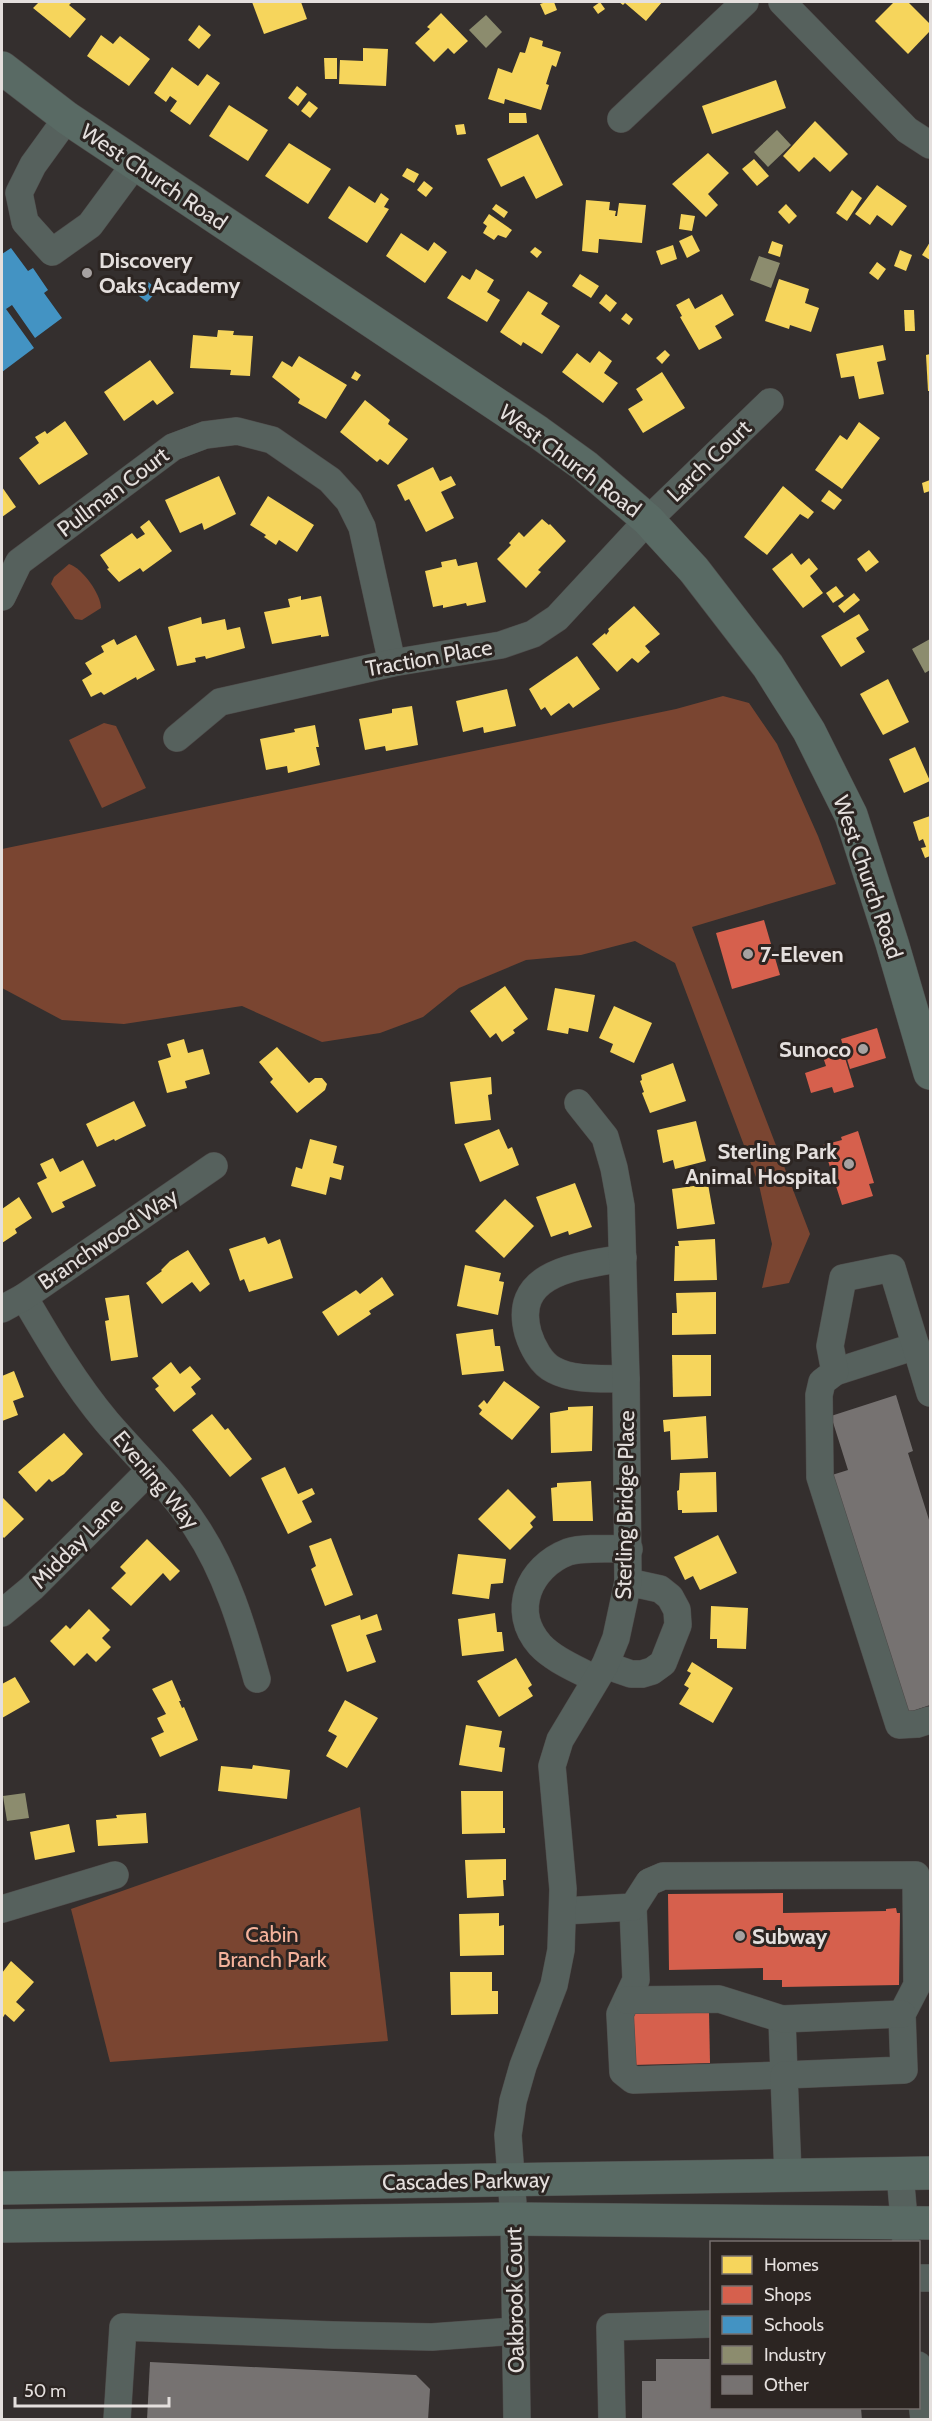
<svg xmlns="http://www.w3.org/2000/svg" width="932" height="2421" font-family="Cabin,sans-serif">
	<rect width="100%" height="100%" fill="#342f2e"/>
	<g fill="#7a4531">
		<path d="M69,564C82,568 101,594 101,608L82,620L75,619L51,584L54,577Z"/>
		<path d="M723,696L749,703L777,744L818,836L836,884L692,927L810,1234L789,1283L762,1288L772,1244L759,1185L675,963L635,941L581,955L526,960L459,988L423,1017L380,1033L322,1042L242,1006L124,1024L62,1020L2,988V849L676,709Z"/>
		<path d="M104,723L116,726L146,788L102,808L69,740Z"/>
		<path d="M360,1807L388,2041L110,2062L71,1909Z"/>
	</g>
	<g fill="#f6d55c">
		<path d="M39,2H72L69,5L86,19L70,38L33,8Z"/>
		<path d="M252,2H301L307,19L264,34Z"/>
		<path d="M546,2H554L557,10L545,15L540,4Z"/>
		<path d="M600,2L605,9L598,14L593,7Z"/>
		<path d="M619,2H662L646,21L625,3L623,5Z"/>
		<path d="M894,2H908L930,24V31L908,54L875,21Z"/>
		<path d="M441,13L468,41L454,54L448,48L434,62L415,43L430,29L427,27Z"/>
		<path d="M199,25L211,35L199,49L188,40Z"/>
		<path d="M101,35L113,44L120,36L150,59L129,86L87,56Z"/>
		<path d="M530,37L543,41L542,46L561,52L556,67L552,65L546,84L549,85L541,110L505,99L504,104L488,99L498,68L512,73L520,52L525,53Z"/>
		<path d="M363,48L388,49L386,86L339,84L340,60L363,61Z"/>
		<path d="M324,58H337V79H325Z"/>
		<path d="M172,67L198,86L207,74L220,83L190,125L170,111L177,101L170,96L166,102L154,93Z"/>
		<path d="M776,80L786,108L712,134L702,106Z"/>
		<path d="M297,86L307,94L298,106L288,98Z"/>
		<path d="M309,101L318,108L310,118L301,111Z"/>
		<path d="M229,105L268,130L248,161L209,136Z"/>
		<path d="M509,113H526L527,123H509Z"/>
		<path d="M815,121L848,154L830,172L814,157L799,172L783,156Z"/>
		<path d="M464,124L466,134L457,135L455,125Z"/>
		<path d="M538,134L563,185L536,199L524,176L501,187L487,159Z"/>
		<path d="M289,143L331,169L308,204L265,176Z"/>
		<path d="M708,153L729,173L708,194L718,205L706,217L672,184Z"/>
		<path d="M754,159L769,176L757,186L742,169Z"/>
		<path d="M407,168L419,174L414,183L402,176Z"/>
		<path d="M424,181L433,188L426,197L417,190Z"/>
		<path d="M877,185L907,206L892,226L877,215L870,225L855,214Z"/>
		<path d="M349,186L375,203L381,193L389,199L384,207L389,209L367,243L328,218Z"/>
		<path d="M852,190L862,198L847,221L836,213Z"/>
		<path d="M586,200L610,202L609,210L616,211L615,216H617L619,203L646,205L642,243L599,239L598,253L582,251Z"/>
		<path d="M496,204L508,212L504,218L492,209Z"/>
		<path d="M786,204L797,216L789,224L778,212Z"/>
		<path d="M489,214L512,230L506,238L498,235L494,240L483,233L487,226L483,223Z"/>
		<path d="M681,214L695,216L692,231L679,229Z"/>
		<path d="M401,233L428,251L434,242L447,252L425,283L386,256Z"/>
		<path d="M692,235L700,251L687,258L679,241Z"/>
		<path d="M772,241L783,245L780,257L768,253Z"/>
		<path d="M930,242V260L922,255Z"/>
		<path d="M673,245L677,259L661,265L656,251Z"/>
		<path d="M535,247L542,252L537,258L530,252Z"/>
		<path d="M900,250L912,255L906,271L894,266Z"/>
		<path d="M877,262L886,269L878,280L869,273Z"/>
		<path d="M476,269L494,280L487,292L500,300L487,322L447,298L462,275L470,280Z"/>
		<path d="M580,274L599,286L591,298L572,286Z"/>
		<path d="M779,279L809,289L805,303L819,308L811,332L790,325L789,329L765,321Z"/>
		<path d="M528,291L548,303L541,314L560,326L542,354L523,342L521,346L500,332Z"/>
		<path d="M606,294L617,303L610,312L599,303Z"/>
		<path d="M722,294L734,315L715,326L722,338L699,350L680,317L682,316L676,305L689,298L695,309Z"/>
		<path d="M904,310H914L915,331H905Z"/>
		<path d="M626,313L633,319L629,325L621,319Z"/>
		<path d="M218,330L234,331L233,335L253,336L250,376L230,375L231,370L190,368L193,335L217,337Z"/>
		<path d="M883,345L886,360L877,362L884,394L859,399L854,376L841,378L836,354Z"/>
		<path d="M665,350L670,355L662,364L656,358Z"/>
		<path d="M599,351L612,361L604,373L618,383L603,403L562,372L577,353L590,363Z"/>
		<path d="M930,354V391H928L926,355Z"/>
		<path d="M299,356L347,385L326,419L298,403L300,399L272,377L282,361L292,367Z"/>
		<path d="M150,360L174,393L157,405L153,400L124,421L104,392Z"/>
		<path d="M355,371L361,375L357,381L351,378Z"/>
		<path d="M662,372L685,408L643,433L628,409L643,400L636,389Z"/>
		<path d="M365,400L390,420L388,424L408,439L388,465L380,459L377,462L340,432Z"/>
		<path d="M65,421L88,454L39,485L19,458L39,443L35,437L45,431L47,434Z"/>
		<path d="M859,422L880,438L842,489L815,470L840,435L847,440Z"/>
		<path d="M433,467L440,481L451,476L456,485L441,492L454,518L426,532L409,499L405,501L397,485Z"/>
		<path d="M219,476L236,514L204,530L202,523L180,533L165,500Z"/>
		<path d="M930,480V491L924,493L922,483Z"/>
		<path d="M783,486L814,512L808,519L800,514L767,555L744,537Z"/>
		<path d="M2,487L16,507L2,517Z"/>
		<path d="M829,490L842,500L834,510L821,501Z"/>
		<path d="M268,496L314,525L297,552L279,540L276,545L264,537L266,535L250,525Z"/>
		<path d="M542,519L549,525L550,524L566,541L538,570L541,572L526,588L497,559L511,545L509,543L519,532L524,537Z"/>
		<path d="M149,520L172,551L143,572L140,568L119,582L107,569L109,568L100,555L132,533L137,539L145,534L140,527Z"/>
		<path d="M869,550L879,562L866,572L857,559Z"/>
		<path d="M792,553L801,565L809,558L818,569L810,576L823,593L803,608L772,569Z"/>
		<path d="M456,559L458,566L477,562L486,602L467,606L466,603L443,608V605L433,607L425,571L442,567L441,562Z"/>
		<path d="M836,586L844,596L833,603L826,593Z"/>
		<path d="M854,593L860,600L844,613L838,606Z"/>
		<path d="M301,596V600L321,596L329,636L321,637V635L272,644L264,612L290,607L288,599Z"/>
		<path d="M634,606L660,634L645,646L650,652L638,663L632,658L617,672L592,644L605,633L606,635L609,631L608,629Z"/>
		<path d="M859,614L869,630L856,638L865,652L841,667L821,636Z"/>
		<path d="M201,617L202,624L225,619L227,630L240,627L245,648L206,659L205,656L195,658L196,662L177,666L168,627Z"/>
		<path d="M136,635L155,670L137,680L136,677L104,695L101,692L91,697L82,680L92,674L85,663L104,652L101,646L114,639L117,645Z"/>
		<path d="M577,656L600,689L573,708L569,703L551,716L545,707L541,710L529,689Z"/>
		<path d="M888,679L909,722L883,735L860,694Z"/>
		<path d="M507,689L516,726L484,733L483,727L463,732L456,701Z"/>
		<path d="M412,706L418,745L386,751L385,746L365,750L359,719L392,713V709Z"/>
		<path d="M315,725L319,747H316L320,765L288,773L287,766L266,770L260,739L295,732L294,729Z"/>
		<path d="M915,747L930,781L904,793L889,759Z"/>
		<path d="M930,816V856L925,858L921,848L926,847L923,839L919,841L913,822Z"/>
		<path d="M505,986L528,1019L513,1030L515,1033L502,1042L496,1033L490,1038L470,1011Z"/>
		<path d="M555,988L595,995L588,1032L569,1028L568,1034L547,1030Z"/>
		<path d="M614,1006L652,1023L634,1063L610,1052L613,1044L599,1038Z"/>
		<path d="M184,1039L188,1053L203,1049L210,1074L185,1081L187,1088L167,1093L158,1061L171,1057L167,1044Z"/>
		<path d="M277,1047L309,1083L315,1078H322L327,1084L325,1090L297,1113L270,1082L273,1079L259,1062Z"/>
		<path d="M673,1063L686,1101L650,1113L642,1093L644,1092L640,1081L642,1080L641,1075Z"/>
		<path d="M491,1077L492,1094L488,1095L491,1120L455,1124L450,1082Z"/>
		<path d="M134,1101L146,1126L115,1141L114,1139L97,1147L86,1124Z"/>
		<path d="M696,1121L706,1161L675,1169L673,1160L663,1163L657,1130Z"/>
		<path d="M499,1129L508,1149L512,1147L519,1165L480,1182L464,1144Z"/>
		<path d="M310,1139L337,1146L333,1163L344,1166L341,1180L330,1177L326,1195L291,1186L296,1167L302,1169Z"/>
		<path d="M53,1158L60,1172L83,1160L96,1186L62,1202L65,1207L52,1213L37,1183L47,1178L40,1164Z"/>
		<path d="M575,1183L592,1227L569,1235L568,1231L551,1237L536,1197Z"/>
		<path d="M708,1184L715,1224L677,1229L672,1189Z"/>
		<path d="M19,1197L32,1218L15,1229L17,1233L2,1243V1209Z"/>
		<path d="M505,1199L534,1226L504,1258L475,1231Z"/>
		<path d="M265,1237L268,1244L280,1239L293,1278L249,1292L244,1279L240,1281L229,1249Z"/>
		<path d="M715,1239L717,1280L674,1281L675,1246H679L678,1241Z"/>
		<path d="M188,1250L210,1284L200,1292L192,1282L162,1304L146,1283L162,1271L161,1270L170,1261Z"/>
		<path d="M465,1265L501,1273L499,1281L504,1282L498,1315L457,1306Z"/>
		<path d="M382,1277L394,1295L369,1311L371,1314L338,1336L322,1312L356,1290L360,1294Z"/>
		<path d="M716,1292V1334L672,1335V1313H677L676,1293Z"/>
		<path d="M129,1295L138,1357L111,1361L105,1321L109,1320L105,1298Z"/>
		<path d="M493,1329L495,1346H500L504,1371L462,1375L456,1334Z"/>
		<path d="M672,1355H711V1396L673,1397Z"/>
		<path d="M171,1362L180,1374L190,1366L201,1379L191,1387L196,1394L174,1412L155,1389L159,1386L152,1378Z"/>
		<path d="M14,1371L24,1397L13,1401L18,1415L2,1421V1376Z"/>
		<path d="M504,1381L540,1407L512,1440L479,1414L482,1410L478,1406L484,1400L487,1404Z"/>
		<path d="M593,1406L592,1451L551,1453L550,1413L568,1410V1407Z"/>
		<path d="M212,1414L225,1430L228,1428L252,1459L230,1477L192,1430Z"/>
		<path d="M706,1416L708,1458L671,1460L670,1431L664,1432L663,1420Z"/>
		<path d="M64,1433L83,1454L64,1474L52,1482L49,1479L36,1492L18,1472Z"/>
		<path d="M285,1467L298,1494L312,1488L315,1494L302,1501L312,1522L288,1534L261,1478Z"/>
		<path d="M716,1472L717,1512L682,1513V1510H678L677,1491L679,1490L680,1473Z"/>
		<path d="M591,1481L593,1521H553L551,1488L557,1487V1483Z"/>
		<path d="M508,1489L536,1517L530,1523L533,1527L510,1550L478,1519Z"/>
		<path d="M3,1498L24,1519L4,1538L2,1536Z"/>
		<path d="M718,1535L737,1573L700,1590L693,1576L685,1580L674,1557Z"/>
		<path d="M331,1538L353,1595L325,1606L311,1569L316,1566L309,1546Z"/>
		<path d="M147,1539L180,1571L170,1581L163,1573L131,1606L111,1588L126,1573L120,1567Z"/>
		<path d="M458,1554L506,1559L503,1583L491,1584L489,1599L452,1594Z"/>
		<path d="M711,1606L748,1608L746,1649L717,1648V1639H710Z"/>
		<path d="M89,1609L110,1630L102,1638L111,1647L96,1662L87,1653L74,1666L50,1641L66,1625L70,1629Z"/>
		<path d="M495,1613L497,1632H502L504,1651L462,1656L458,1619Z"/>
		<path d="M377,1614L382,1630L366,1635L376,1662L347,1672L331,1625L360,1615L361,1620Z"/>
		<path d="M516,1658L532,1685L528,1688L533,1696L499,1717L477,1681Z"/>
		<path d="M692,1662L733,1688L713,1723L679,1704L689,1688L684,1685L691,1673L687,1671Z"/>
		<path d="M15,1677L30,1702L2,1718V1684Z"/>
		<path d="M172,1680L181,1701H179L182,1708L184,1707L198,1740L160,1757L151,1738L164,1732L157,1718L166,1714L152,1689Z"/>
		<path d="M345,1700L378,1718L347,1768L326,1756L337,1736L328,1731Z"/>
		<path d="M466,1725L502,1731L499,1747L505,1748L502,1772L459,1765Z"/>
		<path d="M253,1765L290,1770L287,1799L218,1791L221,1766L252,1769Z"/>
		<path d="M461,1791H503V1828H505V1833L462,1834Z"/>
		<path d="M146,1813L148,1843L98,1846L96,1820L117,1818L116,1815Z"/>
		<path d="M69,1824L75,1852L35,1860L30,1832Z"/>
		<path d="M506,1859V1880H503L504,1896L467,1898L465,1860Z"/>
		<path d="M499,1913V1926L504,1925V1955L460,1956L459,1914Z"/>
		<path d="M11,1961L34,1982L16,2002L25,2010L14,2022L5,2014L2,2019V1973Z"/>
		<path d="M450,1972H492V1991H498V2014L451,2015Z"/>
	</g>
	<g fill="#d6604d">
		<path d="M764,920L780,975L732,989L716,933Z"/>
		<path d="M877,1028L886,1058L850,1069L841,1039Z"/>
		<path d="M841,1045L854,1087L834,1093L832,1087L811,1093L805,1073L826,1066L821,1051Z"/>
		<path d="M858,1131L874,1183L869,1184L873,1196L842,1205L823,1145L842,1140L841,1137Z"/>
		<path d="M783,1893V1913L886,1911V1909L896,1908L897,1913H900L899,1985L782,1987V1980H763V1968L669,1970L668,1894Z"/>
		<path d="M709,2010L710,2063L632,2065L631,2012Z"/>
	</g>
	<g fill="#4393c3">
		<path d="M11,248L28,271L33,268L48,290L44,293L62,318L35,338L12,305L6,309L34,348L2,372V254Z"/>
		<path d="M146,280L158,290L147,302L135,293Z"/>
	</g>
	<g fill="#8c8c6e">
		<path d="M486,15L502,32L486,48L469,30Z"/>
		<path d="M777,130L791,145L768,167L754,152Z"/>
		<path d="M759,256L780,263L771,288L750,280Z"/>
		<path d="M930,639V670L925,673L912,649Z"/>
		<path d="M25,1793L29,1818L7,1821L3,1796Z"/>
	</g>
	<g fill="#767271">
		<path d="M896,1395L913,1451L908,1453L930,1523V1705L907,1713L832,1475L848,1470L831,1416Z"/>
		<path d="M656,2359H712V2408H861L862,2420H642V2381H656Z"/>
		<path d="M150,2362L416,2375L430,2389L428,2420H147Z"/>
	</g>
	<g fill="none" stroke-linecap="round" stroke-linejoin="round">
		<g stroke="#4f4c4b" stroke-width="28">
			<g id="minor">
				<path d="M782,2L907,130L930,145"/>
				<path d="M67,118L33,165L19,193L25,222L52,252L90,225L135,164"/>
				<path d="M621,119L745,2"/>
				<path d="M2,597L19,562L173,447L205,435L237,431L272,440L330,480L349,501L362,527L392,663"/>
				<path d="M177,738L220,702L392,663L501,645L533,634L557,618L648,520L770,402"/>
				<path d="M623,1258C580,1266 511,1271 528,1333C532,1346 541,1364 554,1370C574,1381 604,1378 626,1379"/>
				<path d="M24,1297C49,1340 75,1384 107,1422C137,1457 171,1488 196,1527C226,1572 243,1628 257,1679"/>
				<path d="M2,1309L24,1297L214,1166"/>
				<path d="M835,1372L916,1346"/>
				<path d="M930,1393L892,1268L843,1278L830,1346L835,1372L822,1382L819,1395L820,1477L899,1725L917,1724L930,1720"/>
				<path d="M2,1613L32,1588L150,1470"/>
				<path d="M605,1665L631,1674H642L652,1671L663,1663L678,1625L677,1610L670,1597L660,1589L628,1582"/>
				<path d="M595,1679C577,1669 554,1660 540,1645C510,1611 529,1567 568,1552C583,1547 612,1549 629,1549"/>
				<path d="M633,1907L636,1980L620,2014L623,2072L633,2080L784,2075L782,2019"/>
				<path d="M2,1909L115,1875"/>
				<path d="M564,1911L633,1907L649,1882L663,1876L916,1875L917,1985L902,2014L904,2070L784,2075L788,2175"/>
				<path d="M627,2000L719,1999L782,2019L902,2014"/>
				<path d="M900,2174L906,2242"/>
				<path d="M918,2278H930"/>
				<path d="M918,2365L924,2420"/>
				<path d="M117,2420L123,2327L333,2335L432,2337L515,2331"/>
				<path d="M517,2420L514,2219L508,2135L513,2101L523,2066L554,1985L561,1950L563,1889L552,1766L560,1740L605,1665L616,1638L628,1582L626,1379L621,1206L614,1168L605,1137L578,1103"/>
				<path d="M612,2420L610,2327L712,2324"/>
			</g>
		</g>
		<g stroke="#4f4c4b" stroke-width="34">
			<g id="major">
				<path d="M2,68L67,118L538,432L585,466L648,520L694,570L768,666L809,731L851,815L892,943L930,1073"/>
				<path d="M2,2188L930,2173"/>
				<path d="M2,2226L514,2219L930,2223"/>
			</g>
		</g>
		<use href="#minor" stroke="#56615d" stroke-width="27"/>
		<use href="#major" stroke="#596a64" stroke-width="33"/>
	</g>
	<g fill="#a6a1a0" stroke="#2c2522" stroke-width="2">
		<circle cx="87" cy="273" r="6"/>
		<circle cx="748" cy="954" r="6"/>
		<circle cx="863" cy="1049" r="6"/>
		<circle cx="849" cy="1164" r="6"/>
		<circle cx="740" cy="1936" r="6"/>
	</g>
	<g text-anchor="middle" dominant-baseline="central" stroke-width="6" stroke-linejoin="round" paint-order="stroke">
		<g font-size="22" fill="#e4dfdd" stroke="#2c2522">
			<text transform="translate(154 177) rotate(34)">West Church Road</text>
			<text transform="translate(570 461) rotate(37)">West Church Road</text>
			<text transform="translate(709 461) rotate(-44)">Larch Court</text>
			<text transform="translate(113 492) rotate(-37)">Pullman Court</text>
			<text transform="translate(429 658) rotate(-10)">Traction Place</text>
			<text transform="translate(868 877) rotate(71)">West Church Road</text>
			<text transform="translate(108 1239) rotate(-34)">Branchwood Way</text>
			<text transform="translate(156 1480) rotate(50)">Evening Way</text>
			<text transform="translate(625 1505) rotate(-89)">Sterling Bridge Place</text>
			<text transform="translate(77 1543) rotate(-45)">Midday Lane</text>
			<text transform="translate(466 2181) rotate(-1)">Cascades Parkway</text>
			<text transform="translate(515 2300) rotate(-91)">Oakbrook Court</text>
		</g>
		<g font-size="22" font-weight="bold" fill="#e4dfdd" stroke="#2c2522" text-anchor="start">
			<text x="99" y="260">Discovery<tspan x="99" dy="25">Oaks Academy</tspan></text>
			<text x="760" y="954">7-Eleven</text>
			<text x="851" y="1049" text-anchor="end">Sunoco</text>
			<text x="837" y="1151" text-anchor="end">Sterling Park<tspan x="837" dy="25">Animal Hospital</tspan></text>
			<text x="752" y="1936">Subway</text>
		</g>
		<g font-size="22" fill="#f4b29b" stroke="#2c2522">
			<text x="272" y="1934">Cabin<tspan x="272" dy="25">Branch Park</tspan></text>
		</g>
	</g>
	<rect width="932" height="2421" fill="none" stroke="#e4dfdd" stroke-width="6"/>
	<rect x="710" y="2241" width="210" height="168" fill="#2c2522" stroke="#766f6d" stroke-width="1.5"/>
	<rect x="722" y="2256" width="30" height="18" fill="#f6d55c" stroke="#766f6d" stroke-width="1.5"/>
	<text x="764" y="2271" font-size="18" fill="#e4dfdd">Homes</text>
	<rect x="722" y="2286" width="30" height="18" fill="#d6604d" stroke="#766f6d" stroke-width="1.5"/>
	<text x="764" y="2301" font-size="18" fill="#e4dfdd">Shops</text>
	<rect x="722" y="2316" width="30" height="18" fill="#4393c3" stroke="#766f6d" stroke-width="1.5"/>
	<text x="764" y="2331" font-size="18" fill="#e4dfdd">Schools</text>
	<rect x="722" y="2346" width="30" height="18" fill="#8c8c6e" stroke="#766f6d" stroke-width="1.5"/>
	<text x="764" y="2361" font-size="18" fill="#e4dfdd">Industry</text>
	<rect x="722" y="2376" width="30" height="18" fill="#767271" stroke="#766f6d" stroke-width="1.5"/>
	<text x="764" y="2391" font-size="18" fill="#e4dfdd">Other</text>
	<path d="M15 2397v9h154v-9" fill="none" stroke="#e4dfdd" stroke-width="3"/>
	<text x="24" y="2397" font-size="18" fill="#e4dfdd" stroke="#2c2522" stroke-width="4.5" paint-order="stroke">50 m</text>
</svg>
